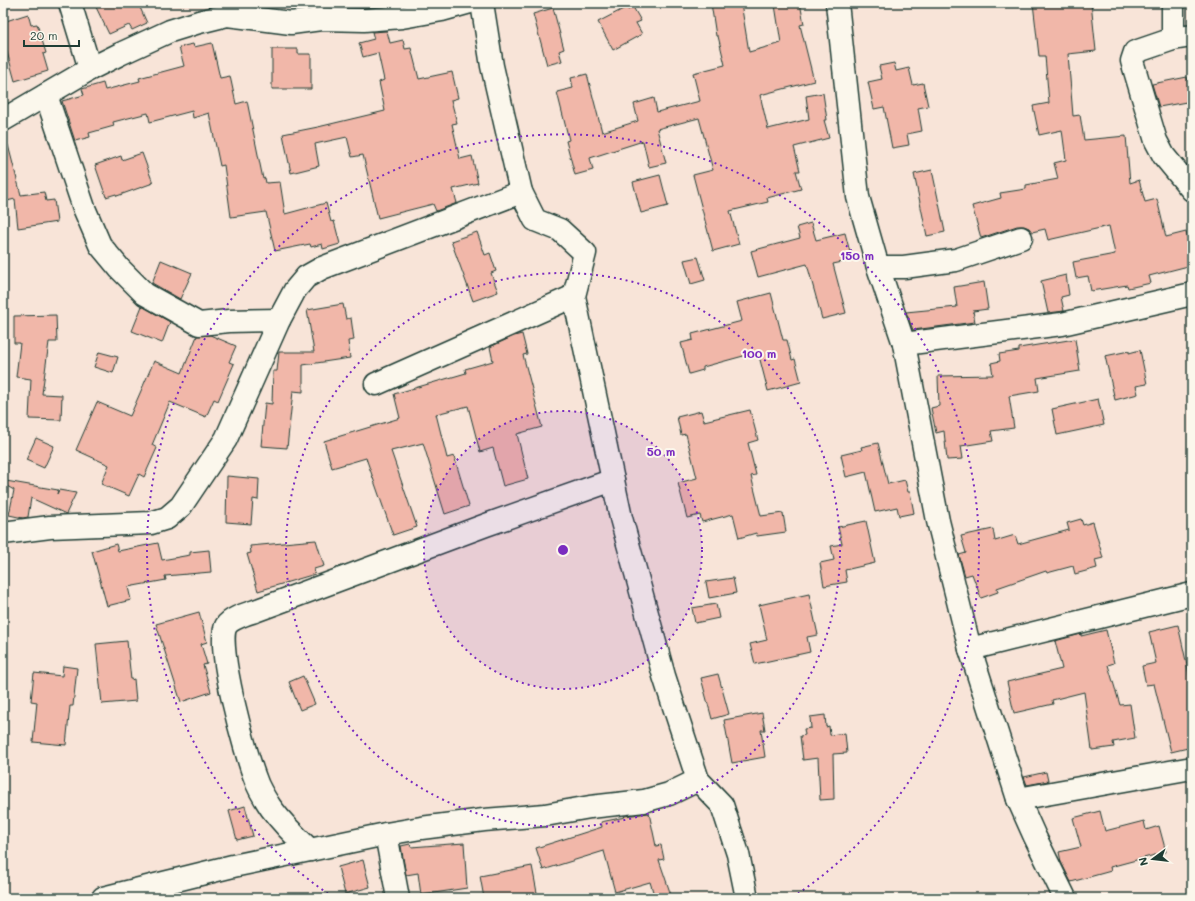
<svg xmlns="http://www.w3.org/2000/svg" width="1195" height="901" font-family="Mali,sans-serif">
	<rect width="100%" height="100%" fill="#f8e4d8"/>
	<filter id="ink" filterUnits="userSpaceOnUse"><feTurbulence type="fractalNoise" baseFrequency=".025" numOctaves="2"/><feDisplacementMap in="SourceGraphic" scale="8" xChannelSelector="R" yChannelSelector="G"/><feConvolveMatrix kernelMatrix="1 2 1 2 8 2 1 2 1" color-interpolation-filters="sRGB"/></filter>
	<g filter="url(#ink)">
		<g fill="#f1b7a9" stroke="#1f3d34">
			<path d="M94,3H138L147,23L132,30L129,25L109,34Z"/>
			<path d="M711,3H741L749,52L781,43L775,5L785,3H800L804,24L800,25L814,81L760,95L768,129L809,119L806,96L823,93L827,120H824L829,138L794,147L800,171H796L801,189L767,198L768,202L730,211L739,244L713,251L693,175L713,170L699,118L657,129L666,163L649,167L643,141L590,158L593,170L575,175L566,141L569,140L557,92L573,88L571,78L587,74L602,132L638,121L634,104L654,98L657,112L700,101L693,73L725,65L718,36H716Z"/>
			<path d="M1033,3H1091L1096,51L1068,54L1073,116L1080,115L1084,140L1126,136L1130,183L1139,180L1145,202L1157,199L1166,237L1186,232L1192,257V265L1149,276L1151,283L1128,288L1127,285L1091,291L1088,276L1076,278L1073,262L1115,254L1109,226L1048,240L1045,229L1032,232L1029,228L1024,226H1017L981,238L972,206L1001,198L1000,193L1026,189V185L1058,179L1054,163L1066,160L1062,130L1039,135L1033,106L1049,103L1045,56H1039Z"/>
			<path d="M627,7L628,10L633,7L641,21L636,23L642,34L613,50L598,22Z"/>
			<path d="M553,8L564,49L559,51L562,61L547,65L533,14Z"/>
			<path d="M28,14L31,25L37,24L46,53L43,54L48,71L15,81L7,52L3,53V22Z"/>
			<path d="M387,31L390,43L403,40L405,49L411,48L419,79L452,72L458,98L451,100L457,123L452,124L460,159L472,156L478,183L453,189L457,203L436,211L433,204L378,218L363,155L352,157L347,137L315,144L319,166L291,173L283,134L318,127L385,111L379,82L384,80L378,53L363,57L359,43L374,39L372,32Z"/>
			<path d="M212,43L220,78L230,76L236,104L247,101L263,179L265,178L266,183L280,182L285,214L326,203L331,222L334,221L340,244L323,249L322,244L311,247L310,244L275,251L266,212L231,217L224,165L220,166L209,113L193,118L192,111L150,122L148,113L113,122L114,126L89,133L90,137L75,141L62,101L84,95L82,89L103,83L105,90L140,81L139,78L184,66L179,47L193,44L194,47Z"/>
			<path d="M272,49H298V54H311V89H272Z"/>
			<path d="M894,63L896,71L909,68L913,85L923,83L928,106L918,108L922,131L907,134L909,145L892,148L884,107L874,109L868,82L882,79L879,66Z"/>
			<path d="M1187,77L1192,101L1159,107L1152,84Z"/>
			<path d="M3,145H8L21,195L44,192L46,201L54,200L57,222L18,228L15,199L3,202Z"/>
			<path d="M142,153L153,183L117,196L116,194L106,197L95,165L121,156L122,160Z"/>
			<path d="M932,170L945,232L927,236L914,174Z"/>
			<path d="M660,175L668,206L641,213L633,182Z"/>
			<path d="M811,223L816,240L845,233L852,260L833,264L846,313L822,319L807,264L758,277L751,251L800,238L797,227Z"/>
			<path d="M477,232L485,255L490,253L496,271L491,273L498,292L473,301L451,241Z"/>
			<path d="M698,257L705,280L691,284L684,260Z"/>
			<path d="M161,260L192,273L180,299L152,283Z"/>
			<path d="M1066,275L1069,295L1061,297L1064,311L1048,313L1041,281Z"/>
			<path d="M984,282L988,309L973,311L975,322L913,330L906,312L957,307L954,287Z"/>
			<path d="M771,293L783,340H787L792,360L795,359L801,382L768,391L758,352L703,367V370L689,374L681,343L693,340L692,334L742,321L737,302Z"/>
			<path d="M343,304L346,319L351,318L354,340L348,341L350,358L303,365V392L293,391L287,448L261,446L265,403L272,404L273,371H277L279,352H314L307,310Z"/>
			<path d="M142,306L170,322L162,343L132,331Z"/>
			<path d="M56,315L57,342H49L42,394L62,395L61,420L29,419L31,379L16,377L20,343H14V316Z"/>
			<path d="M522,334L527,354L523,355L542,427L517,434L528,479L503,486L493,448L480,452L468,406L436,414L447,458L454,456L469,506L445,514L423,443L391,451L417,527L393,535L366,458L332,468L324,441L400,418L394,394L466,373L465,369L493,361L490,347L514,336Z"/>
			<path d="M210,335L236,346L229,362L234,364L218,401L214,399L206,417L170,402L152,445L157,448L144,477L139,474L129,496L101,484L109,465L76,450L97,402L130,416L154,361L182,373L197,336Z"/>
			<path d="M1075,339L1080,371L1037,378L1039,391L1009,396L1014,428L991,431L993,441L961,446L963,459L947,460L944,431L936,433L931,408L939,406L938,376L993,375L991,363L1000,361L999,354L1019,351V348Z"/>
			<path d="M1140,350L1147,384L1136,386L1138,394L1115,400L1105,356L1129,351V353Z"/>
			<path d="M99,352L118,357L113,373L94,367Z"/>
			<path d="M1098,399L1104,425L1057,435L1052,409Z"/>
			<path d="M750,410L758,440L748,443L756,475L751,476L761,516L783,513L786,532L757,536L756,533L739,538L733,514L702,522L700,515L687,518L678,483L697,478L686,434L681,435L677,417L701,411L704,421Z"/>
			<path d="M36,438L54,446L44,468L26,460Z"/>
			<path d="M878,443L888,484L905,480L908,492H910L914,513L899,516L897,507L875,512L866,472L846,477L841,455L862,450L861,447Z"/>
			<path d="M227,476L259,479L258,500L253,499L251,524L226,522Z"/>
			<path d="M6,481L58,490L57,494L59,490L76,493L66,514L31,498L28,517L23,518L9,515L14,490L5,485Z"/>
			<path d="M1081,519L1083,525L1093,522L1103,558L1095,560L1097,568L1075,574L1073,566L1047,573L1046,571L997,588L998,592L981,598L972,574L965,576L959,555L966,553L961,536L993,529L995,541L1015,535L1018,544L1069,530L1067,523Z"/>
			<path d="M866,521L875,563L845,570L847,582L824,586L820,563L834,560L831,546L842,544L838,527Z"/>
			<path d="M316,540L324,566L314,569L315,574L258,591L247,554L251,553L250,546Z"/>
			<path d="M158,543L162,560L190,555V552L209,550L211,572L165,576L166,580L128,587L131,600L107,606L92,551L116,544L118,551Z"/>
			<path d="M733,578L736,593L709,598L706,582Z"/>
			<path d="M809,594L818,635L807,637L810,652L755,664L750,644L767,640L759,605Z"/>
			<path d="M716,604L719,618L695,623L692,608Z"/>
			<path d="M199,612L207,642L201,644L207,664L203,665L211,692L181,702L156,624Z"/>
			<path d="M1178,625L1190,679H1192V747L1171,752L1154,684L1146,685L1142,666L1156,663L1149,632Z"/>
			<path d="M1106,630L1114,663L1108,665L1120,705L1130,704L1135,738L1113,742L1114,747L1092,750L1084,692L1052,700L1053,704L1014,713L1007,682L1062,669L1055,641L1081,634V636Z"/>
			<path d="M127,641L131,680L134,679L136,701L102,704L96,644Z"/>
			<path d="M63,666L77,668L73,706H70L66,745L33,742L37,702L31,701L34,673L62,676Z"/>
			<path d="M718,674L729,714L712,719L701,678Z"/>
			<path d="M303,676L315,704L300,710L289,682Z"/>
			<path d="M762,713L765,730H761L765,757L732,763L724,720Z"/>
			<path d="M825,715L826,727L829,726L830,735L845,733L847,753L833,754L834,799L820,800L818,758L803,760L800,736L805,735L804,729L811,728L810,717Z"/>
			<path d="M1046,772L1048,781L1027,785L1024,777Z"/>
			<path d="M245,806L253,836L237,840L229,811Z"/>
			<path d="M1100,811L1105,831L1144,821L1146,830L1159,826L1166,852L1110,867L1111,871L1071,882L1061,862L1059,852L1081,847L1073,818Z"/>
			<path d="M649,813L656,846L661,845L664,859L659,860L672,898H655L650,882L615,892L604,851L543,870L536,848L602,827L601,822L625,817L624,816Z"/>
			<path d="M464,843L467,888L421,895L418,873L406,875L401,846L410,844L411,847Z"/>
			<path d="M363,860L370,887L345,894L338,867Z"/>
			<path d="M532,866L538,898H484L480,876Z"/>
		</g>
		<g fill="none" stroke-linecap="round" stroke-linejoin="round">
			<g stroke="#1f3d34" stroke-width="25">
				<g id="minor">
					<path d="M70,3L90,69"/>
					<path d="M482,3L492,66L521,192L535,220L560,230L585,253L574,296L621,518L664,676L698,780L722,805L738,854L747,898"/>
					<path d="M837,3L858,197L878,267L904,344L938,521L970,649L1018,799L1035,837L1065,898"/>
					<path d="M1173,3V39"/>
					<path d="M1192,36L1173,39L1135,52L1132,61L1156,141L1164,156L1192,190"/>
					<path d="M46,95L84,208L100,245L120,269L145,294L199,324L229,321L279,320"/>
					<path d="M3,120L90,69L120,54L170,31L199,22L227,15L291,23L321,19L364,20L402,17L442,10L467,3"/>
					<path d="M878,267H904L956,260L1021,238"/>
					<path d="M904,344L1062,324L1192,294"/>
					<path d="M376,384L574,296"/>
					<path d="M3,533L50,527L151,523L167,518L181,506L226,439L279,320L295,290L306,277L322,268L521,192"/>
					<path d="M970,649L1192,594"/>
					<path d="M1018,799L1192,768"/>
					<path d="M386,834L398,898"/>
					<path d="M310,850C296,837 282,823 271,808C265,799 258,788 255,778C246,755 215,645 226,626C231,618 246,614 255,611L486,525L613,480"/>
					<path d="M103,898L233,866L386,834L421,828L484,820L545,815L590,807L644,801L669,794L698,780"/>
				</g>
			</g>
			<use href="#minor" stroke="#fbf7ec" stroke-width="22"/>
		</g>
	</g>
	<circle cx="563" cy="550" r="139" fill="#7b2cbf" fill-opacity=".12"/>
	<g fill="none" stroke="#7b2cbf" stroke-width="2" stroke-dasharray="2 4">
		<circle cx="563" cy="550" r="139"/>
		<circle cx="563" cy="550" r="277"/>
		<path d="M333 897A416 416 0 1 1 793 897"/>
	</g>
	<circle cx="563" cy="550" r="6" fill="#7b2cbf" stroke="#fbf7ec" stroke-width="2"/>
	<g font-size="12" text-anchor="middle" font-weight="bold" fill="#7b2cbf" stroke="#fbf7ec" stroke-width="4" stroke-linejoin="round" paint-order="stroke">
		<text x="857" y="260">150 m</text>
		<text x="759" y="358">100 m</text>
		<text x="661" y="456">50 m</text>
	</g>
	<rect width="1195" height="901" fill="none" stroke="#fbf7ec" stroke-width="16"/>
	<rect x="8" y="8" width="1179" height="885" fill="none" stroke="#1f3d34" stroke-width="1.5" filter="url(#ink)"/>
	<g transform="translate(1153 859) rotate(255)" stroke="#fbf7ec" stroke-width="3" paint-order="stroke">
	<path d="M0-3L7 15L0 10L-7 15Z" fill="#1f3d34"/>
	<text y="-6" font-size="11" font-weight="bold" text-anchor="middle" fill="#1f3d34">N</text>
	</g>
	<path d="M24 40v6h55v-6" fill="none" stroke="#1f3d34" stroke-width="2"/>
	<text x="30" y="40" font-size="12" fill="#1f3d34" stroke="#fbf7ec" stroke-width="3" paint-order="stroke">20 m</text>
</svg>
